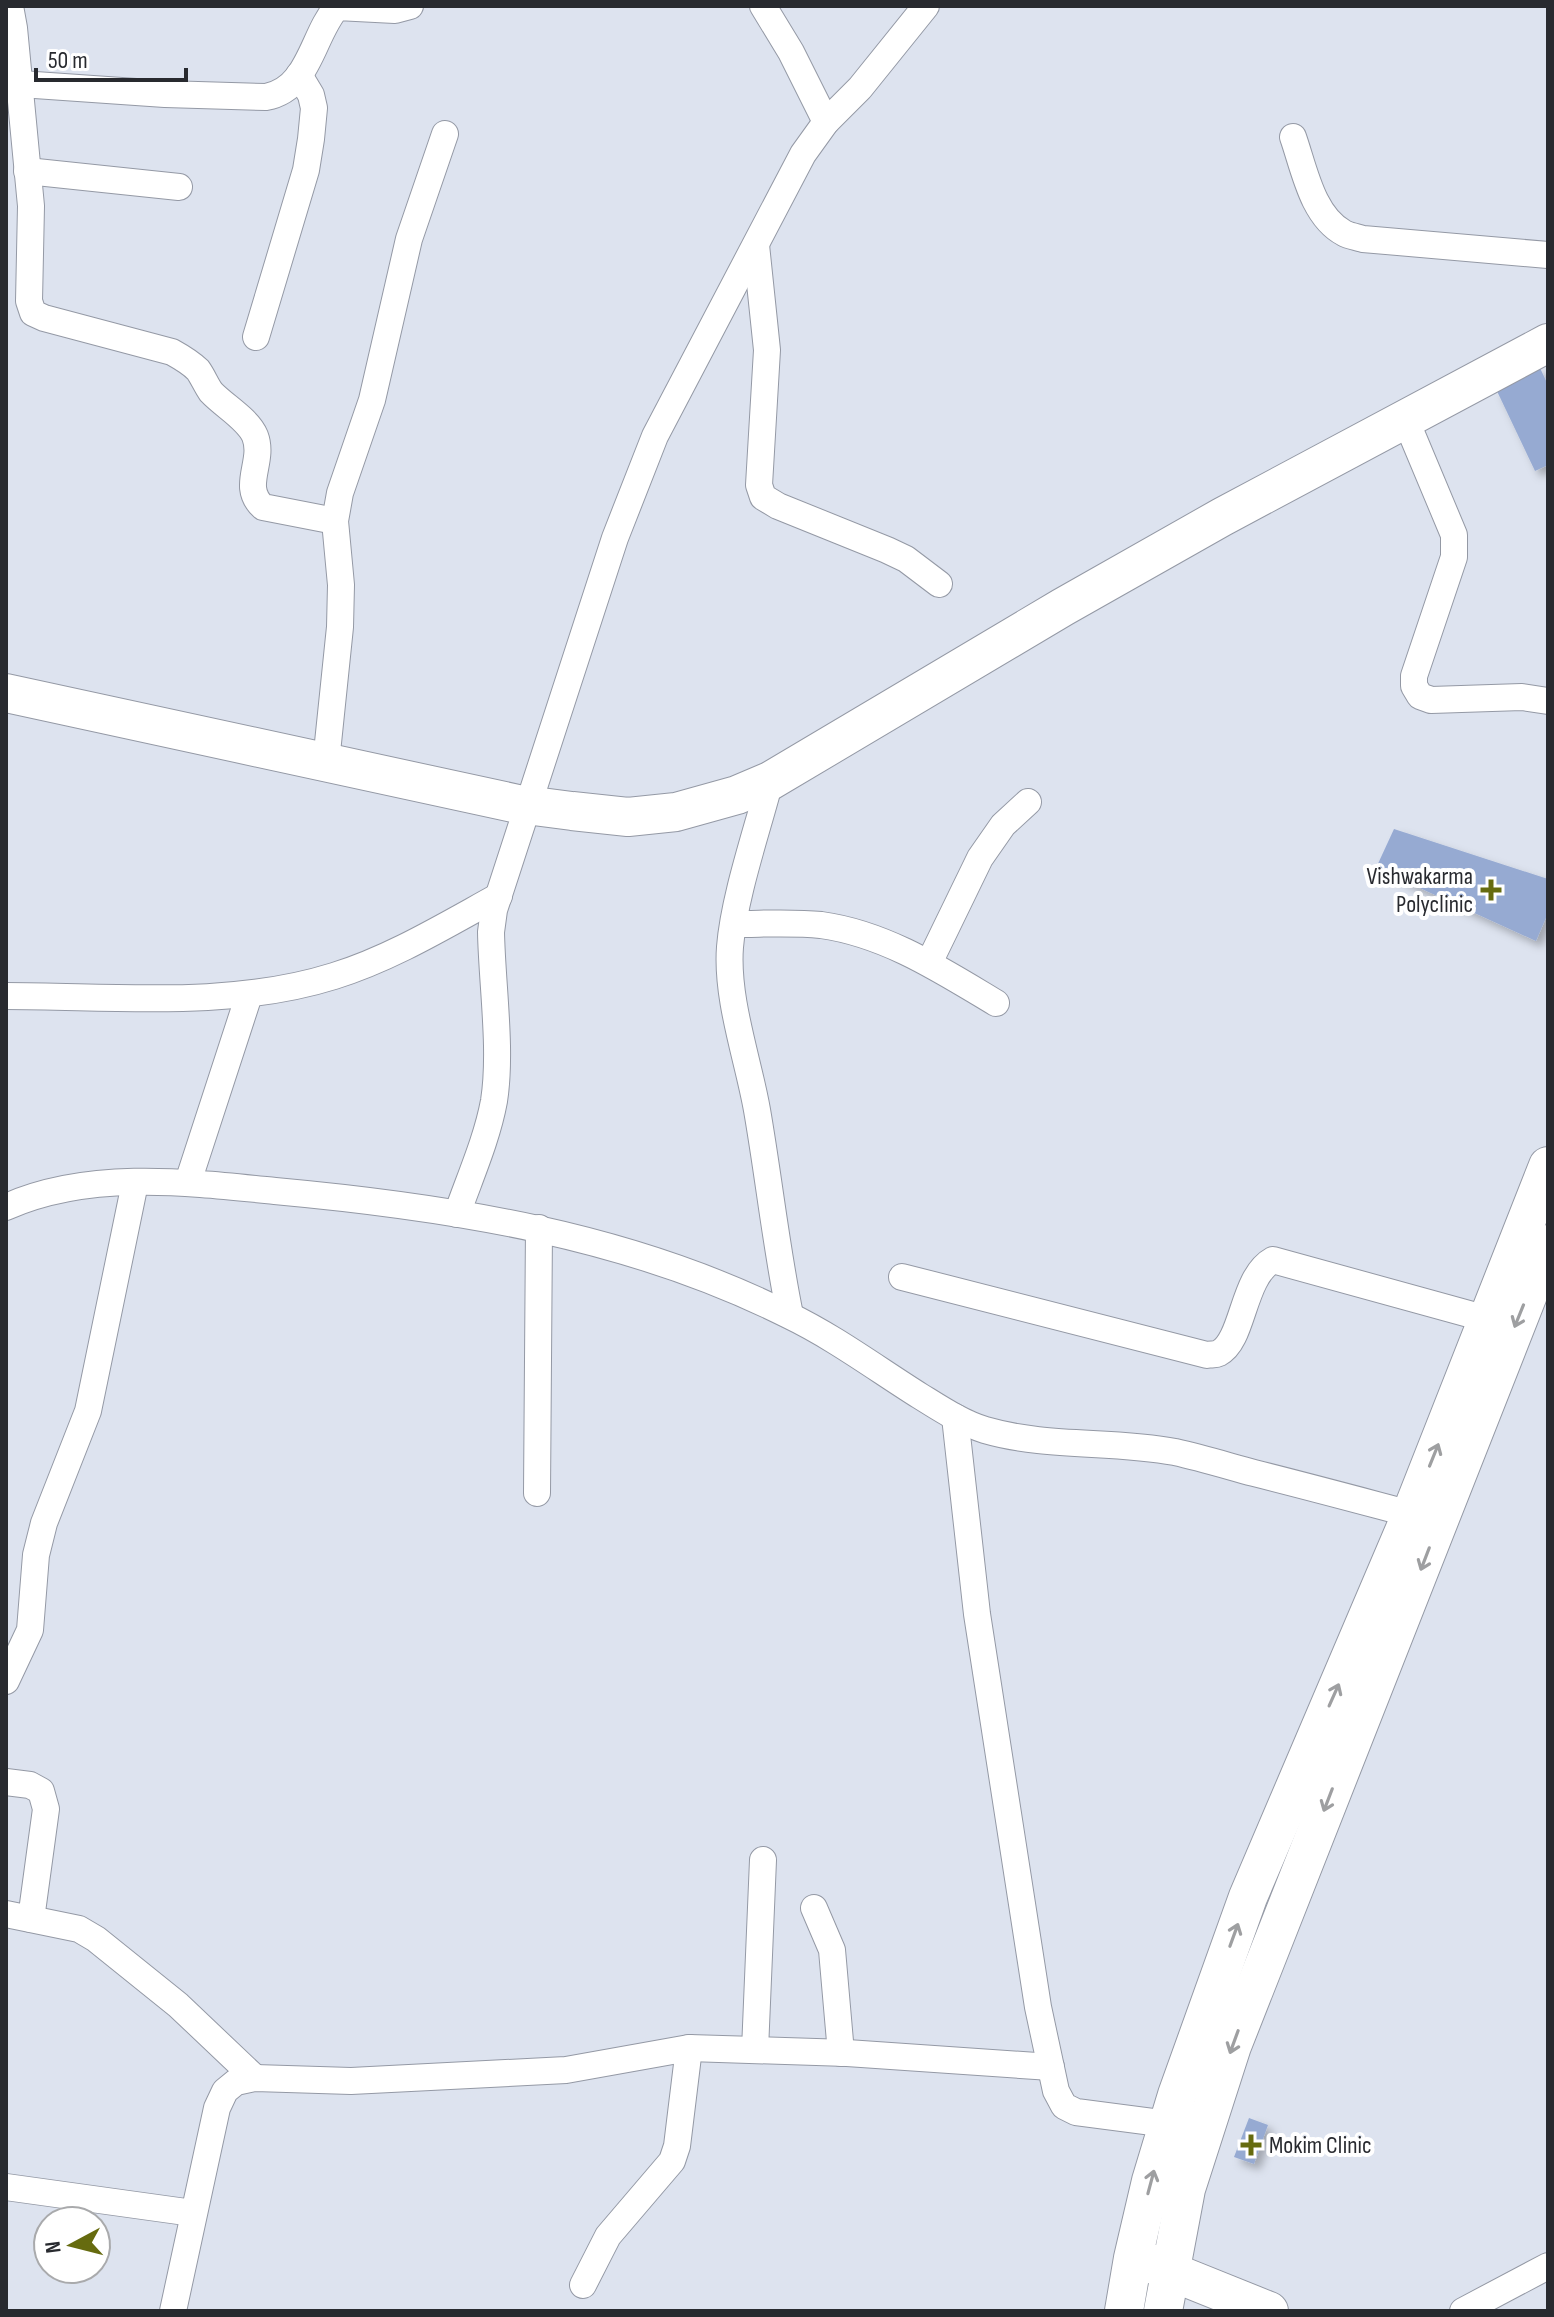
<svg xmlns="http://www.w3.org/2000/svg" width="1554" height="2317" font-family="'Sofia Sans Condensed',sans-serif">
	<defs>
		<filter id="shadow"><feDropShadow dx="6" dy="6" stdDeviation="4" flood-color="#0004"/></filter>
	</defs>
	<rect width="100%" height="100%" fill="#dde3ef"/>
	<g fill="#96aad2" filter="url(#shadow)">
		<path d="M1540,368L1548,385V465L1535,471L1496,389Z"/>
		<path d="M1394,829L1548,879V913L1536,941L1376,868Z"/>
		<path d="M1249,2118L1268,2125L1254,2164L1234,2157Z"/>
	</g>
	<g fill="none" stroke-linecap="round" stroke-linejoin="round">
		<g stroke="#9499a5" stroke-width="28">
			<g id="minor">
				<path d="M10,6L14,28L31,206L29,301L33,313L44,318L172,352C181,357 191,363 198,370C203,377 206,385 211,392C224,406 248,419 255,436C265,462 240,486 263,507L335,521"/>
				<path d="M763,6L791,52L826,122"/>
				<path d="M6,83L165,94L266,97C310,89 312,35 337,7L395,10L410,6"/>
				<path d="M1293,137C1304,168 1312,216 1344,233C1349,236 1357,237 1363,239L1548,255"/>
				<path d="M27,171L179,187"/>
				<path d="M756,245L767,350L759,485L763,497L778,506L887,550L906,559L939,584"/>
				<path d="M256,337L306,170L311,139L314,108L311,95L299,75"/>
				<path d="M1405,418L1454,535V557L1414,676V686L1420,696L1431,700L1522,697L1548,701"/>
				<path d="M326,762L340,627L341,585L335,521L340,493L372,400L409,239L445,134"/>
				<path d="M770,781C757,831 734,897 730,947C726,999 748,1059 757,1110C769,1179 776,1247 790,1315"/>
				<path d="M734,924C763,924 793,922 821,925C886,934 941,970 996,1003"/>
				<path d="M929,963L980,858L1003,825L1028,802"/>
				<path d="M6,996C114,996 229,1009 334,976C392,958 446,925 499,896"/>
				<path d="M188,1182L249,995"/>
				<path d="M6,1207C89,1170 188,1182 275,1191C450,1207 629,1235 788,1315C834,1337 877,1369 920,1396C941,1409 962,1423 985,1430C1047,1448 1113,1440 1175,1452C1202,1458 1228,1466 1254,1473C1306,1486 1358,1500 1411,1514"/>
				<path d="M457,1214C470,1177 487,1139 494,1101C502,1050 492,985 491,932L494,910L615,538L655,436L803,154L826,122L860,88L926,6"/>
				<path d="M902,1277L1207,1355C1211,1354 1215,1355 1219,1353C1244,1340 1242,1277 1273,1260L1487,1319"/>
				<path d="M955,1417L977,1614L1038,2007L1056,2091L1064,2106L1076,2112L1168,2124"/>
				<path d="M537,1493L539,1228"/>
				<path d="M6,1681L30,1630L36,1555L44,1523L88,1411L135,1183"/>
				<path d="M6,1782L30,1785L41,1791L46,1809L31,1919"/>
				<path d="M814,1908L832,1950L841,2053"/>
				<path d="M6,1914L79,1929L96,1939L178,2005L255,2078"/>
				<path d="M755,2050L763,1860"/>
				<path d="M6,2187L193,2213"/>
				<path d="M583,2285L608,2236L672,2161L677,2146L689,2048"/>
				<path d="M173,2311L217,2108L225,2091L236,2082L255,2078L351,2081L566,2070L689,2048L847,2053L1051,2067"/>
				<path d="M1463,2311L1548,2266"/>
			</g>
		</g>
		<g stroke="#9499a5" stroke-width="40">
			<g id="highway">
				<path d="M6,693L518,804L572,811L628,817L676,812L737,795L770,781L1063,607L1222,517L1548,343"/>
				<path d="M1147,2262L1269,2311"/>
				<path d="M1124,2311L1133,2258L1151,2181L1177,2095L1248,1897L1405,1529L1548,1166"/>
				<path d="M1163,2311L1186,2189L1232,2046L1548,1244"/>
			</g>
		</g>
		<use href="#minor" stroke="#fff" stroke-width="26"/>
		<use href="#highway" stroke="#fff" stroke-width="38"/>
	</g>
	<defs><path id="oneway-shaft" d="M-6 0H5M1.5-3L5.5 0L1.5 3" fill="none" stroke-width="1.6" stroke-linecap="round" stroke-linejoin="round" transform="scale(2)"/></defs>
	<g stroke="#9e9fa1">
		<use href="#oneway-shaft" transform="translate(1519 1316) rotate(112)"/>
		<use href="#oneway-shaft" transform="translate(1434 1455) rotate(-68)"/>
		<use href="#oneway-shaft" transform="translate(1425 1559) rotate(111)"/>
		<use href="#oneway-shaft" transform="translate(1334 1695) rotate(-66)"/>
		<use href="#oneway-shaft" transform="translate(1328 1800) rotate(111)"/>
		<use href="#oneway-shaft" transform="translate(1234 1935) rotate(-70)"/>
		<use href="#oneway-shaft" transform="translate(1234 2042) rotate(110)"/>
		<use href="#oneway-shaft" transform="translate(1151 2182) rotate(-75)"/>
	</g>
	<g fill="#666b0f" stroke="#fff" stroke-width="3">
		<path d="M1487 878h8v8h8v8h-8v8h-8v-8h-8v-8h8z"/>
		<path d="M1247 2133h8v8h8v8h-8v8h-8v-8h-8v-8h8z"/>
	</g>
	<g text-anchor="middle" dominant-baseline="central" stroke-width="8" stroke-linejoin="round" paint-order="stroke">
		<g font-size="24" fill="#282a2f" stroke="#fff" text-anchor="end">
			<text x="1473" y="876">Vishwakarma<tspan x="1473" dy="28">Polyclinic</tspan></text>
			<text x="1269" y="2145" text-anchor="start">Mokim Clinic</text>
		</g>
	</g>
	<rect width="1554" height="2317" fill="none" stroke="#282a2f" stroke-width="16"/>
	<g transform="translate(72 2245) rotate(263)"><circle r="38" fill="#ffffff" stroke="#a9aaac" stroke-width="2"/>
	<path d="M0-6L14 30L0 20L-14 30Z" fill="#666b0f"/>
	<text y="-12" font-size="22" font-weight="bold" text-anchor="middle" fill="#282a2f">N</text>
	</g>
	<path d="M36 68v12h150v-12" fill="none" stroke="#282a2f" stroke-width="4"/>
	<text x="48" y="68" font-size="24" fill="#282a2f" stroke="#ffffff" stroke-width="6" paint-order="stroke">50 m</text>
</svg>
